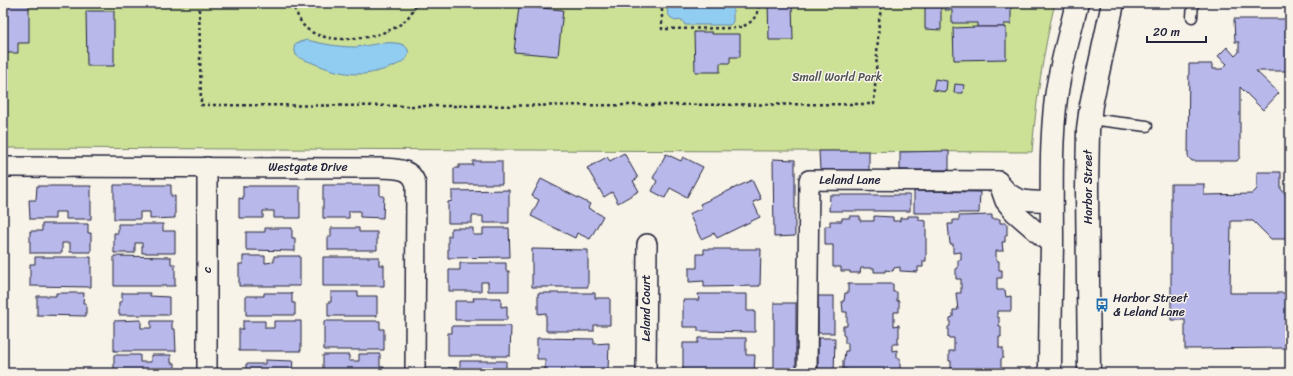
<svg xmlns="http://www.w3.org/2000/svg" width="1293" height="376" font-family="Sriracha,sans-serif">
	<rect width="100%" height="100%" fill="#f7f3e8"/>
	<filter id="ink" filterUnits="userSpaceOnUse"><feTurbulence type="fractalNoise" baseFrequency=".025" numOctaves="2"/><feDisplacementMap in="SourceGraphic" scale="8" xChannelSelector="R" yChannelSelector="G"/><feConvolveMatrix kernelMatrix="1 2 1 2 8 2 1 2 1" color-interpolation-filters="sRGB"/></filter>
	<g filter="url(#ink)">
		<path fill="#cce196" stroke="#778268" d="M3,3H1055C1043,52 1036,101 1032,152L3,148Z"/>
		<g fill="#91ccf1" stroke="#6588a8">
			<path d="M667,3H733V22L730,25H685L682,20L675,21C668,17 666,11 667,3Z"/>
			<path d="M307,40C323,44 339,47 355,47C370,46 387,40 401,44C404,45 407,47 408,50C414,64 374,73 364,74C339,75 323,67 300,58L296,55L294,47L296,43Z"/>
		</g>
		<g fill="#b9b8ea" stroke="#22223b">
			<path d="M3,3H29V43H18V53H3Z"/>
			<path d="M768,3H792L793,40H769Z"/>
			<path d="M945,3H1011V24H1004V27H977V23H952V10H945Z"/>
			<path d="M519,6L563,10L558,56L514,52Z"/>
			<path d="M925,7H941V30L925,29Z"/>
			<path d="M86,11H114V66H87Z"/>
			<path d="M1234,19H1290V71H1256L1279,93L1263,110L1240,87V157L1237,161H1192L1188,157L1189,64H1212V69H1222L1227,64L1218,56L1227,47L1235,56L1239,52V42H1235Z"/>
			<path d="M977,27H1006V59L954,60L953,28Z"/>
			<path d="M694,32H712V34H740V57H730V63H720V72H695Z"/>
			<path d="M935,79L947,81L946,92L933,90Z"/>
			<path d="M955,84L964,85L963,93H954Z"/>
			<path d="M819,151H869V170H820Z"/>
			<path d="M949,151V170H900V152Z"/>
			<path d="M624,153L638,178L633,181L639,191L618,203L612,192L604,197L587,168L607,157L610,161Z"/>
			<path d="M666,154L681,161L683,157L703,167L687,197L670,188L665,198L652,191L657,181L653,178Z"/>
			<path d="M773,159L795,160V236L774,237Z"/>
			<path d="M473,161H502V184H454V168H459V165H473Z"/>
			<path d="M1257,172H1281V189L1290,199V239H1271L1253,221H1231L1230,293H1290V348L1185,349V320H1171V184H1204V195L1252,194L1257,189Z"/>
			<path d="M541,179L590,204L588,208L603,216L590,239L577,233L575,238L531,216L539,200L532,196Z"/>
			<path d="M752,180L761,199L753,202L760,217L717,238L714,233L701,239L689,214L702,208L700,204Z"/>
			<path d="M114,185H171V196H175V218L150,219V212H140V219H114Z"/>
			<path d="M323,185H380V196H384L383,218L360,217V211H349V218H323Z"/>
			<path d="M37,186H91V219H66V212H55V219H30L29,200H36Z"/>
			<path d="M243,186H300V218H274V211H263V218H239V198L243,199Z"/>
			<path d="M509,190V223H483V216H472V223H448V202L452,201V191Z"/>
			<path d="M914,191L980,192L979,213H914Z"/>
			<path d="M830,195H910V211H829Z"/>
			<path d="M992,215V219H1000V223H1007V235H1005V242H1002L1003,251H996V261H999V270H1002V278H997V290H1005L1006,297L1011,296V311H997V317H999V326H1001V337H999V348H1003V358L1001,359V370H998V373H955V369H951V361H949V351H954V338H948V327L950,326V318L953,317V310H958L956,293H961V279H956V269L958,268V260H961V252L953,253V244H950L948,224H953V220H959V216Z"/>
			<path d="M850,216H860V221H874V216L893,217V221H900V218H908V216H919V220L926,221V261H923V267H918V272L900,271V267L894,268L893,271L885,270V272H874V268H861L860,273H850V271H841V267H833V245H825V226H830V221H842V218H850Z"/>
			<path d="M42,224H88V233H91V252H70V243H62V253H30V231H42Z"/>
			<path d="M118,224H163V231H175V253H142V243H135V253H114V233H118Z"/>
			<path d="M265,228H292V238H295V251L246,250V232H265Z"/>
			<path d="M331,228H359V232H377V250H328V237H331Z"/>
			<path d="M451,228H473V235H483V228H509L510,257L448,258V236H451Z"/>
			<path d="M532,249L588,250V287H532Z"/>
			<path d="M704,249H761L760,286L704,287V281L689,282V268H697V254H704Z"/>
			<path d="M114,256L171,257V264H175V286H114Z"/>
			<path d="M243,256H265V263L274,262V256H300V286H239V264H243Z"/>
			<path d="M35,257H91V287L30,286V264H35Z"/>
			<path d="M323,257H379V265H384V286H323Z"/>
			<path d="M460,263H506V271H509V291H488V282H481V291H449V270H460Z"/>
			<path d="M848,284H893V292H897V301H899V312H894V326L899,325V337H898V344H892V351L897,350V358H900V370H895V373H847V369L843,370V360L844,359L845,351H848V343H845V336L843,335V326H847V312H843L842,301H844L845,293H848Z"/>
			<path d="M331,292H358V296H377V316H328V302H331Z"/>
			<path d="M56,293H84L83,303H86V316L37,315V296H56Z"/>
			<path d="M122,293H150V296L169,297V315H119V302H122Z"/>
			<path d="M264,293H292V303H295V315H246V296H264Z"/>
			<path d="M538,293H595V298H610V325H594V331H546V313L538,314Z"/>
			<path d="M698,294H747V311H755V332L698,331V327H683V300H699Z"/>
			<rect x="818" y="296" width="16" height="37"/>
			<path d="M473,298H501V307L507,306V320H455V301H474Z"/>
			<rect x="774" y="303" width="22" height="70"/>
			<path d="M141,320V328H151V321H172V329H175L176,351H114V321Z"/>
			<path d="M243,321H265V328H274V321H301V351H239V329H243Z"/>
			<path d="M324,321H380V329H384V350H324Z"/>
			<path d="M452,326H511L510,356H448V333H452Z"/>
			<path d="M537,338L594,339V344L609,343L608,371H593V373H545V359H537Z"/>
			<path d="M698,338H746V355H755L754,373H697V371L683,370V343H698Z"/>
			<path d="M818,338H835L834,373H818Z"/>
			<path d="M359,354H380V367H384V373H323V355H349V361H359Z"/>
			<path d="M114,355H140V362H151V355H171V363H175V373H114Z"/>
			<path d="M265,360L293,361L292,370H295V373H246V364H265Z"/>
			<path d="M460,361H506V370H510V373H448V368H460Z"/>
		</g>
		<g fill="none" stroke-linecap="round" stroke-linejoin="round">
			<g stroke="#22223b" stroke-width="13">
				<g id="service">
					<path d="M1192,17L1193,3"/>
					<path d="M1089,119L1147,126"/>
				</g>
			</g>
			<g stroke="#22223b" stroke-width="22">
				<g id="minor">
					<path d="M3,167L380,168C395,169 412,167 416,185L415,373"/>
					<path d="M998,181L1005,201L1014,212L1052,245"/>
					<path d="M1001,185C1016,204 1030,201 1051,201"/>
					<path d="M207,373V167"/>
					<path d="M646,373L647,244"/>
					<path d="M807,373L809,180L998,181"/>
				</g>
			</g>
			<g stroke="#22223b" stroke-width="25">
				<g id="tertiary">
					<path d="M1050,373C1050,331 1051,288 1052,246C1052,196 1050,147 1056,98C1060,66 1070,34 1077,3"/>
					<path d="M1089,373L1087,188L1088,130L1091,105L1113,3"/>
				</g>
			</g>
			<g stroke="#22223b" stroke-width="2.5" stroke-dasharray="3 3" stroke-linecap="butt">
				<path d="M199,3L201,105L429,106L874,104L879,21L882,3"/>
				<path d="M292,3C297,13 300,25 310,31C331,45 379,39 399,25C407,20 413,12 416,3"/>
				<path d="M662,3V29L737,28C751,25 758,17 759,3"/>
			</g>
			<use href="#service" stroke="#f7f3e8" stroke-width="10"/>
			<use href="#minor" stroke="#f7f3e8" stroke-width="19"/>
			<use href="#tertiary" stroke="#f7f3e8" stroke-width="22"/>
		</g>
	</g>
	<defs>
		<g id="bus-bare" transform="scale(1.08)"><path d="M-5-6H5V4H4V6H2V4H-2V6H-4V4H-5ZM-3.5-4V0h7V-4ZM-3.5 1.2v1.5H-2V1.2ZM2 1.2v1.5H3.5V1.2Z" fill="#1f6fb2" stroke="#f7f3e8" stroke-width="2.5" paint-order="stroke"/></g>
	</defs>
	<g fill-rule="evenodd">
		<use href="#bus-bare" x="1102" y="305"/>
	</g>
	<g text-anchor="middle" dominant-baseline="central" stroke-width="3" stroke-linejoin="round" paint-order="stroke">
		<g font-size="12" fill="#4c5252" stroke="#f7f3e8">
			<text x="837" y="77">Small World Park</text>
		</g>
		<g font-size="12" fill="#22223b" stroke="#f7f3e8">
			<text x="308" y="167">Westgate Drive</text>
			<text x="850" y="180">Leland Lane</text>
			<text transform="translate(1088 187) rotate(-90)">Harbor Street</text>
			<text transform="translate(207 270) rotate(-90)">c</text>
			<text transform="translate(646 308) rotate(-90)">Leland Court</text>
		</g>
		<g font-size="12" fill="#22223b" stroke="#f7f3e8" text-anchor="start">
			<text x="1113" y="298">Harbor Street<tspan x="1113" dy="14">&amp; Leland Lane</tspan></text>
		</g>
	</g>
	<rect width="1293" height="376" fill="none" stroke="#f7f3e8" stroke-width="16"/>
	<rect x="8" y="8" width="1277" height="360" fill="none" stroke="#22223b" stroke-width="1.5" filter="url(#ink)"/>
	<path d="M1147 36v6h59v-6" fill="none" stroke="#22223b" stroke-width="2"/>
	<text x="1153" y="36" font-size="12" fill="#22223b" stroke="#f7f3e8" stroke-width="3" paint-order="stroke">20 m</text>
</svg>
